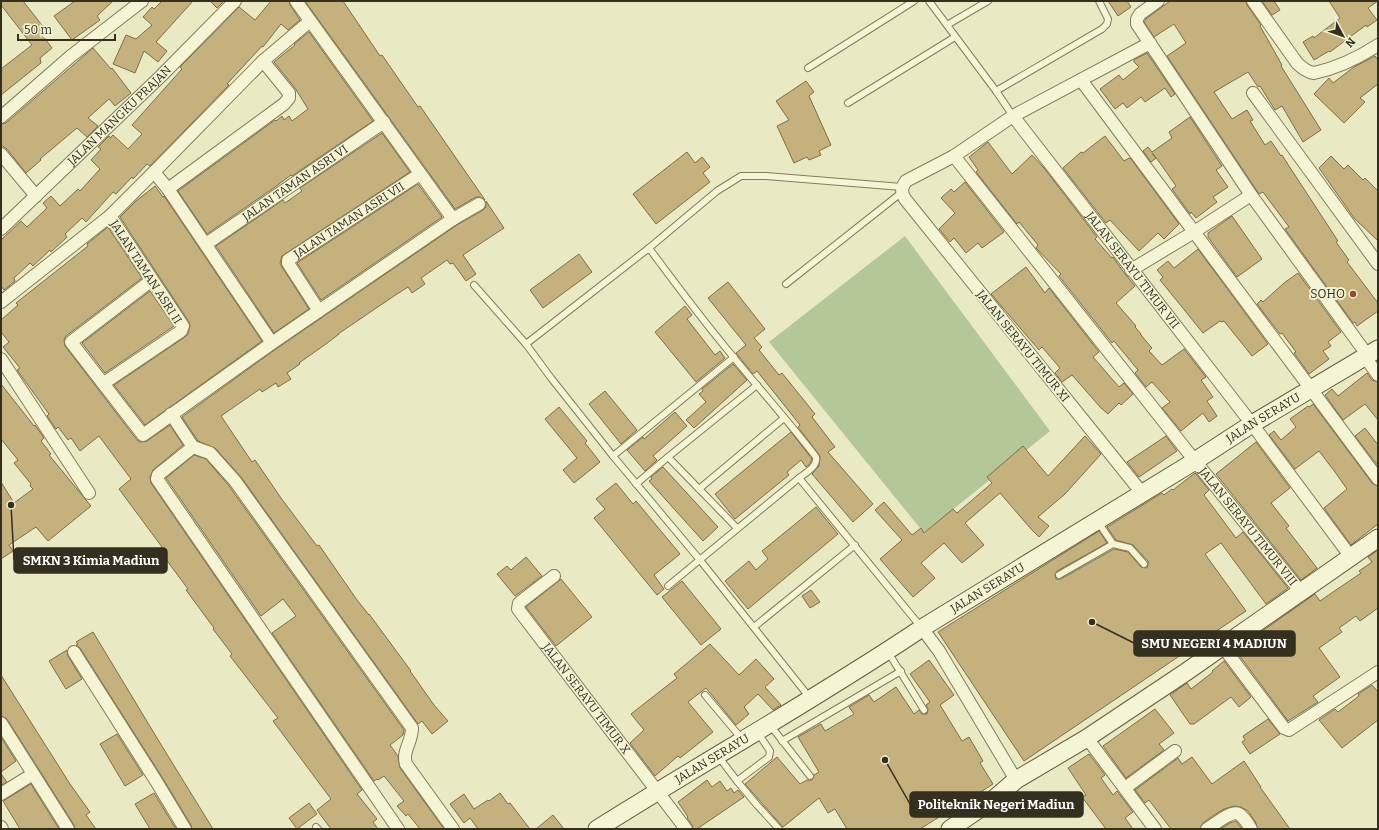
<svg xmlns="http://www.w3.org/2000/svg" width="1379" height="830" font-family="Bitter,serif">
	<rect width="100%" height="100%" fill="#e9eac4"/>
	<path fill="#b3c799" d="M905,236L1050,431L924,533L769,342Z"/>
	<g fill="#c4b17d" stroke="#7f6e44">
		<path d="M1,1H23L45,29L40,32L52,48L40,58L41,63L1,95V69L32,45L1,5Z"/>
		<path d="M75,1H113L97,16L100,20L72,40L54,16Z"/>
		<path d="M162,1H193L156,42L167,51L158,62L144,51L135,73L113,64L126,35L136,39L152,25L143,17L152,7L154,9Z"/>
		<path d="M210,1H224L217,8Z"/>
		<path d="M271,1H289L290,5L300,20L288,30L281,24L263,47L262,46L250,59L227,84L229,85L150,166L147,164L133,179L132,177L116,194L113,192L86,222L82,218L65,234L67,237L51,252L50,250L33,266L30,263L14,278L15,281L4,290L1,286V240L21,221L27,227L47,208L43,203L51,196L60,206L78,189L80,191L100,169L91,160L101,149L98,147L109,136L110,138L113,135L128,149L142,134L132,125L182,69L180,67L239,7L255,20Z"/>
		<path d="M305,1H343L380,56L382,55L418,107L420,106L485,200L479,197H476L455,209Z"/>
		<path d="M1108,1H1127L1131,7L1118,16Z"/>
		<path d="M1170,1H1246L1247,5L1261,25L1260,26L1282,65L1281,66L1321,130L1303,142L1282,106L1275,110L1260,86L1258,87L1248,72L1214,92L1232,119L1247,110L1253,120L1250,121L1265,145L1271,141L1281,156L1282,155L1289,166L1338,241L1336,242L1349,260L1347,262L1378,303V311L1357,326L1355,322L1353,323L1285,229L1289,227L1263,192L1259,194L1167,56L1186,43L1174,24L1154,37L1144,22L1146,19Z"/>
		<path d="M1262,1H1274L1280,10L1272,15Z"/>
		<path d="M1329,1H1378L1368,8L1377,20L1367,27L1366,25L1330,52L1329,51L1314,60L1303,42L1313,36L1314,38L1340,18Z"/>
		<path d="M309,32L373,121L292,176L291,175L275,187L207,234L178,191L275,120L276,121L282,116L284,120L289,116L292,121L308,109L295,88L274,62L295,45L294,44Z"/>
		<path d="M93,48L111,69L112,68L131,93L115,106L109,99L88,118L98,126L87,137L77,128L40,159L41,160L26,173L7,149L1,145V124L6,123Z"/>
		<path d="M1147,53L1175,94L1171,97L1165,88L1145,102L1141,97L1127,108L1123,103L1115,109L1100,89L1119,75L1123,80L1139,67L1134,62V60Z"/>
		<path d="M1375,56L1378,60V84L1360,98L1365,102L1344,123L1314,94L1329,78L1333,83L1354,67Z"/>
		<path d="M806,81L814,92L809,96L831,145L819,151L821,155L809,160L807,157L794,163L777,126L789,120L776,101Z"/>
		<path d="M1190,117L1222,166L1216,170L1228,187L1213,197L1217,202L1196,218L1191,212L1190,214L1172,189L1176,186L1160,163L1152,153L1156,158L1151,162L1143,151L1148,147L1152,152L1172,138L1169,132Z"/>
		<path d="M382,133L410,172L282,256L280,263L282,267L309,309L274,333L216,246L283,200L285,203L302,191L300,188Z"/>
		<path d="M1105,136L1124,161L1129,158L1131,159L1179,224L1164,239L1158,233L1139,251L1110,220L1106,223L1063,168L1081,152L1083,153Z"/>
		<path d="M988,142L1012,174L1032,155L1044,168L1097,237L1095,239L1112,258L1113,257L1125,274L1135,286L1116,303L1136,326L1135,327L1141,334V335L1152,348L1149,351L1162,365L1184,349L1206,377L1201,380L1213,397L1207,401L1217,416L1209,422L1203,413L1181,431L1162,408L1170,402L1152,382L1146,387L1135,373L1138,370L1114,341L1112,343L1059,276L1061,274L1036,248L1038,245L1019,222L1017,224L976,172L978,170L969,157Z"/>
		<path d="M687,152L695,163L702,157L710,167L703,173L710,182L656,224L633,194Z"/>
		<path d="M1331,156L1344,169L1348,165L1363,180L1365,178L1378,191V241L1354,218L1319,168Z"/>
		<path d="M965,182L1004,232L982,248L978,243L966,253L954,238L950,242L939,229L955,213L941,198L951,189L954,192Z"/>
		<path d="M418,184L442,217L321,300L297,263Z"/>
		<path d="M155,186L163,197L164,196L262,341L145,425L114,385L185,337L188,334L190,326L189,322L120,217L136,201Z"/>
		<path d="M486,201L504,228L463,255L476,274L466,281L453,263L450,264L447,260L421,278L425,284L412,293L408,287L394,296L338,334H339L326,344L299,363L300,364L287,373L291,379L278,387L276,383L262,392L260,389L221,416L252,462L255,460L281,498L317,546L319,545L357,600L369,615V614L411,671H410L434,705L448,721L432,734L422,721L418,724L241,477L215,448L198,441L182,417L276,349L457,225L483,210L486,207Z"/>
		<path d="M1232,216L1262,259L1237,277L1208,237V233Z"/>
		<path d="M108,227L142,278L66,336L64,340L65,346L137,440L140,442L147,441L170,425L183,445L153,470L150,477L151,483L362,790L357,794L377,819L373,822L378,829H331L317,810L331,799L273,721L278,718L230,656L232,654L213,629L214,628L186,590L188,589L159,550L162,547L119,489L131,479L99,436L80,451L71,438L68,440L58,427L56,429L47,416L49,414L17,370L20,368L3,347L9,342L1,332V320L18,305L16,303L88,246L87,244Z"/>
		<path d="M1198,249L1268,344L1252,356L1224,321L1221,322L1220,321L1203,333L1160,280L1163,277L1157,270L1168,261L1174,268Z"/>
		<path d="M579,254L592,272L543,308L530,290Z"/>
		<path d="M1026,267L1045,293L1049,288L1099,352L1093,357L1119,387L1124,383L1133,394L1121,405L1119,403L1108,414L1101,408L1072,375L1062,382L1055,373L1060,368L1042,347L1039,350L991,294Z"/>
		<path d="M1298,273L1341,332L1328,342L1331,346L1323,351L1329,359L1309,374L1294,353L1296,352L1282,333L1280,334L1257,304L1261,300L1263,302L1284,283Z"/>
		<path d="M728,282L765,329L754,338L762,347L759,350L779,375L782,373L815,414L812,417L835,447L828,452L873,504L853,522L812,474L819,466L820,456L798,427L800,425L757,371L753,374L736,353L746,345L708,298Z"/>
		<path d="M150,291L174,326L105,373L82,343Z"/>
		<path d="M685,306L692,315L687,319L715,355L720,351L725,358L696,382L655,332Z"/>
		<path d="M733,364L747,380L694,428L686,420L706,402L699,394L703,391L702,389Z"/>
		<path d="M1367,373L1372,380L1378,382V420L1365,404L1343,420L1325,395L1332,389L1338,396Z"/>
		<path d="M1,384L34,426L35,425L44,438L41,441L51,454L49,455L91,506L48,541L36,527L9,545L13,551L1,559V482L14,503L33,489L30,486L31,484L14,463L18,460L1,439Z"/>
		<path d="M605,391L637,430L621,444L589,404Z"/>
		<path d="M1313,404L1372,483L1378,486V524L1351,545L1324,508L1347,489L1335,472L1319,451L1295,469L1269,435L1274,431L1281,440L1296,427L1290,419L1308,406L1309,407Z"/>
		<path d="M559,407L587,441L585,443L600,462L574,483L563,470L577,458L545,419Z"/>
		<path d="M675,412L687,426L653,456L657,460L645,471L627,450L643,437L644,439Z"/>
		<path d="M1365,428L1378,445V466L1355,436Z"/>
		<path d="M791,432L812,459L810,464L806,467L801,460L787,472L789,475L735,519L715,494Z"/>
		<path d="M1085,436L1101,454L1065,494L1038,517L1049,526L1039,537L1031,529L1000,493L965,523L984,545L962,563L944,543L921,563L935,578L913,597L880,559L902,540L875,510L884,502L912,535L921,528L924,533L953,509L957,513L992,483L987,477L1023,446L1048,476Z"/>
		<path d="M1166,436L1177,451L1139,477L1127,462Z"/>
		<path d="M1256,442L1290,488L1271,503L1289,526L1286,528L1317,568L1301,580L1216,474Z"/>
		<path d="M194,455L206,459L229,486L404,730L403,735L390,745L398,756L400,768L444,829H420L408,814L406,816L397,806L404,801L384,776L378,780L377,779L374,781L272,633L296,616L283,599L261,616L166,478Z"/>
		<path d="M663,467L718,527L703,541L649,481L652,479L651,477Z"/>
		<path d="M1195,473L1209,490L1204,495L1236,538L1243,532L1288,588L1266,604L1221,543L1205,554L1246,611L1024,761L938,632L1099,531L1107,543L1057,571L1055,575L1056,579H1061L1114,549L1128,552L1141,567L1147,568L1148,565V561L1133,545L1116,540L1107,527L1162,493L1164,495L1172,489L1173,490Z"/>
		<path d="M616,483L633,504L636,501L680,554L654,575L664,589L657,595L594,518L605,509L596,499Z"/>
		<path d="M816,507L838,534L748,609L725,581L749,561L756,570L768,559L762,551Z"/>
		<path d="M1378,550V608L1360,621L1356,616L1339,628L1342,632L1319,648L1340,677L1313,696L1318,702L1288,721L1236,651L1248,641L1315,594L1320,601L1336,590L1361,573L1359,571L1372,562L1368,557Z"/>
		<path d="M526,557L542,576L515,596L497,574L507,566L511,570Z"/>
		<path d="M561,579L592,617L556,646L526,607Z"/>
		<path d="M682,581L721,629L701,645L662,597Z"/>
		<path d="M811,590L820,602L810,608L802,596Z"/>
		<path d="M93,632L160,743L213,829H192L191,825L162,777L80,648L76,645L78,644L76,642Z"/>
		<path d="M710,644L739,675L756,659L774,679L765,687L781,705L773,710L758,694L744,707L749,714L736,725L706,688L688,702L713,732L680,758L678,756L655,776L630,743L644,730L631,714L677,678L674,674Z"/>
		<path d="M67,650L68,656L82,679L66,689L49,661Z"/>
		<path d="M929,660L954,695L940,705L962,741L969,737L983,761L980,763L993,784L945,815L944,814L920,829H847L835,809L828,813L819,798L783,827L745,784L777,757L800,784L807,780H812L814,775L819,772L798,737L821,724L825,731L854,714L849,707L869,695L874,702L896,687L914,714L919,710L922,714H927L928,709L926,705L930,702L910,674Z"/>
		<path d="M1224,661L1251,697L1239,707L1231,697L1194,724H1190L1170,695L1187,683L1191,689L1213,672L1212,671Z"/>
		<path d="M1,675L70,784L90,812L86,815L96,829H75L74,825L7,719L1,716Z"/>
		<path d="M1372,685L1378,692V720L1342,748L1319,720L1335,709L1338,712L1359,696L1358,694Z"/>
		<path d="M1155,709L1174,733L1159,744L1164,750L1126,778L1103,746Z"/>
		<path d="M1268,719L1280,734L1250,754L1242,742L1245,740L1243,736Z"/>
		<path d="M117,734L143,775L125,786L100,744Z"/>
		<path d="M1,737L16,761L1,772Z"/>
		<path d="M1089,754L1105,775L1101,778L1113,795L1117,791L1133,812L1125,818L1133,829H1106L1082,797L1086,795L1068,768Z"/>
		<path d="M1192,757L1212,784L1244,761L1261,787H1260L1290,829H1258L1255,821L1248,811L1241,807L1234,806L1224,809L1214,815L1203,823L1200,829H1171L1149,800L1145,803L1135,790L1178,758L1182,764Z"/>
		<path d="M1,774L7,782L1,785Z"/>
		<path d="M707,780L712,787L720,781L727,791L731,788L734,793L738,790L744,797L697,829H693L692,825L687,818L688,817L678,802Z"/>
		<path d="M31,784L59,829H20L3,801Z"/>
		<path d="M154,793L176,829H150L135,804Z"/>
		<path d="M500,793L508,804L510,803L530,829H478L470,818L464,823L450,804L464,794L474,809L488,800L489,801Z"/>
		<path d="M309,803L317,814L297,829L289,818Z"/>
		<path d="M553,815L564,829H536Z"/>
		<path d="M1236,821L1242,829H1220L1230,823Z"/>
	</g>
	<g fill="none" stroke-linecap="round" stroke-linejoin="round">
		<g stroke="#827c5c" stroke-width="8">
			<g id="lane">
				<path d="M929,1L996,91L1013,116"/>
				<path d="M947,25L988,1"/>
				<path d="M808,68L914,1"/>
				<path d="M996,91L1102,29L1107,24L1108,19L1099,1"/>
				<path d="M848,103L955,37"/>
				<path d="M649,248L717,191L741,176H766L902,187"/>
				<path d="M786,284L901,193"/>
				<path d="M474,285L526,344"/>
				<path d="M734,357L613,456L700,560L810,698"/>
				<path d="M613,456L551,378L526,344L649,248C677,286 705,323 735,359C762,392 790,423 816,457C818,466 806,473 799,478L668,586"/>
				<path d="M799,478L921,627"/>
				<path d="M636,484L668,457"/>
				<path d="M699,489L784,418"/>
				<path d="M1098,522L1113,544L1130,548L1144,564"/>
				<path d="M737,528L668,457L757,385"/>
				<path d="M1059,575L1113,544"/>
				<path d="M754,627L855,545"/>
				<path d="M888,652L924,710"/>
				<path d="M705,695L742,739"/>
				<path d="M770,725L810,776"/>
				<path d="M782,741L901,671"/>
				<path d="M718,756L737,781L769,757L770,751L758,733"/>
				<path d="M737,781L757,805L779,829"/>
				<path d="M316,827L318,829"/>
			</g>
		</g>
		<g stroke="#827c5c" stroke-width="14">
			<g id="street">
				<path d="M1158,1L1140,14L1137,19V24L1251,195L1368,356"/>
				<path d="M1253,1L1297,63C1302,68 1307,72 1314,73C1337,68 1358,58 1378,45"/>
				<path d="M1081,80L1378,479"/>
				<path d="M1253,93L1378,264"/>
				<path id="s1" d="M1013,116L1252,424L1351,557"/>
				<path d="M1,117L71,56L142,1"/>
				<path d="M1,154L36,196"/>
				<path id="s2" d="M954,156L1195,461L1301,592"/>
				<path d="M154,172L168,189L272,343"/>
				<path d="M168,189L284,104L289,98V93L263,61"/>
				<path d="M453,219L479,204"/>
				<path id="s3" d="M1,229L161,76L235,1"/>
				<path id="s4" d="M206,244L384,122"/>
				<path d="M1131,270L1194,232L1251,195"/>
				<path d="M152,280L71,342L143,435L272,343L453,219L296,1"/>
				<path d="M1,302L110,216L154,172L263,61L310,21"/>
				<path id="s5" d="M319,311L288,263V260L420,174"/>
				<path d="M1365,357L1378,375"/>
				<path d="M1,359L89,493"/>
				<path d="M104,383L181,331L183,326L110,216"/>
				<path d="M171,414L193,447L210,453L235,481L412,728C412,743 402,750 406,764L453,829"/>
				<path d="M193,447L158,475L157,479L398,829"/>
				<path d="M1142,493L905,199C901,192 901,188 906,181L954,156L1013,116L1150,43"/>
				<path id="s6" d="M554,576L519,603L518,609L686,829"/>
				<path d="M922,628L939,651L1016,780"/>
				<path d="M1223,647L1284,728L1289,730L1378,672"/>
				<path d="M74,652L156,781L185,829"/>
				<path d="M1,723L68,829"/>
				<path d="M1087,738L1155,829"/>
				<path d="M1125,788L1175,751"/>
				<path d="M1,794L33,774"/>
				<path d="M1,827L2,829"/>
				<path d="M1207,829C1214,825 1231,810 1239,814C1244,817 1248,824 1251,829"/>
			</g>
		</g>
		<g stroke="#645d3f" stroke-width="19">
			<g id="secondary">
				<path id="s7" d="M597,829C705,761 816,699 922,628L1195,461L1252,424L1378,349"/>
				<path d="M950,829L994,799L1016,780L1087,738L1186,672L1378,538"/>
			</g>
		</g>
		<use href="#lane" stroke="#f5f5d6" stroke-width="6"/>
		<use href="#street" stroke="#f5f5d6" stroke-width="12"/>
		<use href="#secondary" stroke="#f5f5d6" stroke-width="17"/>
	</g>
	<circle fill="#8c4d32" stroke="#f1f2d3" stroke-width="1.5" cx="1353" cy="294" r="4"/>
	<g text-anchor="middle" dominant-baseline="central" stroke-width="4" stroke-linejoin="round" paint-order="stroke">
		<g font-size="12" fill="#342f1f" stroke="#f1f2d3">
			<text stroke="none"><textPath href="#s3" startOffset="164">JALAN MANGKU PRAJAN</textPath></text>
			<text stroke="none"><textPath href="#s4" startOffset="108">JALAN TAMAN ASRI VI</textPath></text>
			<text stroke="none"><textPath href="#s5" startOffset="133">JALAN TAMAN ASRI VII</textPath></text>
			<text stroke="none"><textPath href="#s1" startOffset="195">JALAN SERAYU TIMUR VII</textPath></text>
			<text transform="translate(146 272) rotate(57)">JALAN TAMAN ASRI II</text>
			<text transform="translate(1023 346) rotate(51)">JALAN SERAYU TIMUR XI</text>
			<text stroke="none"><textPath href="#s7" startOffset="783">JALAN SERAYU</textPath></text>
			<text stroke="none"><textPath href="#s2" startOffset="473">JALAN SERAYU TIMUR VIII</textPath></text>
			<text stroke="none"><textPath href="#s7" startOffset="459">JALAN SERAYU</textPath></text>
			<text stroke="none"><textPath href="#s6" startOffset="163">JALAN SERAYU TIMUR X</textPath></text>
			<text stroke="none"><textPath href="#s7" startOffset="135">JALAN SERAYU</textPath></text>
		</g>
		<g font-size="12" fill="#342f1f" stroke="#f1f2d3" text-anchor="end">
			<text x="1345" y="294">SOHO</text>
		</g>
	</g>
	<path fill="none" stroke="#342f1f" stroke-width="1.5" d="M11 505L14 560M1092 622L1134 643M885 760L910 804"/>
	<g fill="#342f1f" stroke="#f1f2d3" stroke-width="1.5">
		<circle cx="11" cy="505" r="4"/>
		<circle cx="1092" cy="622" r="4"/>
		<circle cx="885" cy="760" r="4"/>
	</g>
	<g fill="#342f1f" stroke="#342f1f" stroke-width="1.5">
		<rect x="14" y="548" width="153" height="25" rx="4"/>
		<rect x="1134" y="631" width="161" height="25" rx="4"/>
		<rect x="910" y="792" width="173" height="25" rx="4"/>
	</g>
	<g font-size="13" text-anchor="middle" font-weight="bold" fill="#fff">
		<text x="91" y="565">SMKN 3 Kimia Madiun</text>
		<text x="1214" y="648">SMU NEGERI 4 MADIUN</text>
		<text x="996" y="809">Politeknik Negeri Madiun</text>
	</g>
	<rect width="1379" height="830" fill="none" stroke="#342f1f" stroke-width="4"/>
	<g transform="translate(1343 36) rotate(131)" stroke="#f1f2d3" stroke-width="3" paint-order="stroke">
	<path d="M0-3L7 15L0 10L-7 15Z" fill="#342f1f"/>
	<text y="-6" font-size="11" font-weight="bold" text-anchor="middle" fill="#342f1f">N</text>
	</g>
	<path d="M18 34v6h97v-6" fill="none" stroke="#342f1f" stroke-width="2"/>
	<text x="24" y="34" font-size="12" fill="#342f1f" stroke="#f1f2d3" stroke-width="3" paint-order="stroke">50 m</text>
</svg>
